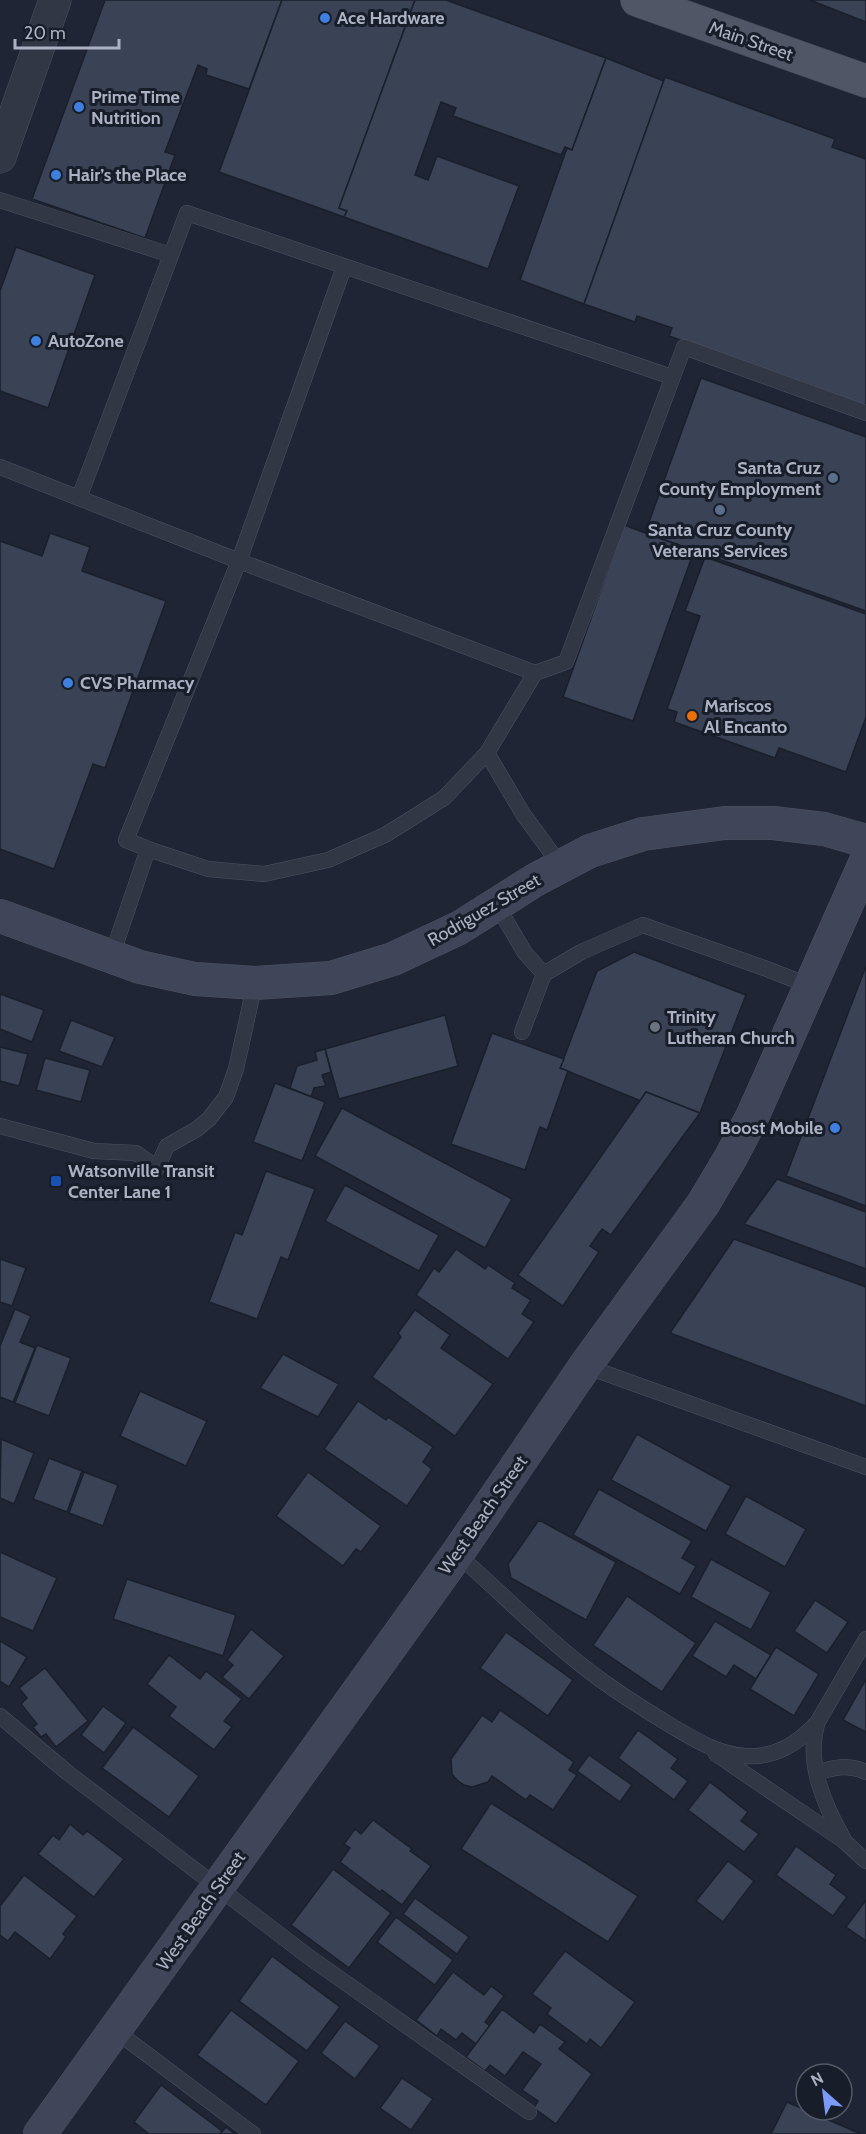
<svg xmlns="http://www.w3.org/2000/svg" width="866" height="2134" font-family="Cabin,sans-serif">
	<rect width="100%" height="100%" fill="#1f2535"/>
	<g fill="#3a4256" stroke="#1a1f2c" stroke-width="1.5">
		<path d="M105,0H282L249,89L206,75L207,69L198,65L165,152L175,155L145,238L32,199Z"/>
		<path d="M282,0H415L339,208L347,211L344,217L219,172Z"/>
		<path d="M415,0H446L606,58L572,150L565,147L561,155L453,116L456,108L441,102L415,175L428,180L437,156L519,186L488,269L344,217L347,211L339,208Z"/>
		<path d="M810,0H866V22Z"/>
		<path d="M606,58L664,81L584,304L520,280L567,148L572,150Z"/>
		<path d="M665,77L835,139L832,147L866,159V407L669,336L672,328L637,316L635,322L584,304Z"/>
		<path d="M16,247L95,275L48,408L0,391V291Z"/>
		<path d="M701,378L866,437V611L645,533Z"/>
		<path d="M624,525L694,551L633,721L563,697Z"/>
		<path d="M50,533L90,547L82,571L166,601L105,768L93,764L54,869L0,849V541L42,556Z"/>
		<path d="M705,557L866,614V717L846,772L779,748L775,758L674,722L677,712L667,709L700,616L685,611Z"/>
		<path d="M634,952L746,995L700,1113L646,1092L641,1101L560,1068L597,971Z"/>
		<path d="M866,966V1206L786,1176Z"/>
		<path d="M0,994L44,1010L32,1042L0,1029Z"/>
		<path d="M445,1015L458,1066L339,1099L325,1049Z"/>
		<path d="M71,1020L115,1037L102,1067L59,1051Z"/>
		<path d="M492,1033L564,1059L560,1068L568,1071L547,1130L540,1127L525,1170L451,1144Z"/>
		<path d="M0,1047L28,1054L19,1086L0,1081Z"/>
		<path d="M325,1049L331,1072L322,1075L326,1086L314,1088L311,1097L290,1088L297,1066L317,1060L315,1052Z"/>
		<path d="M45,1058L90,1070L81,1102L36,1090Z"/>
		<path d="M275,1083L325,1102L302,1161L253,1142Z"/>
		<path d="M646,1092L700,1113L611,1235L602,1229L590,1246L599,1252L563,1306L518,1275Z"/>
		<path d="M342,1108L512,1199L485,1248L315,1156Z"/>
		<path d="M266,1171L315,1189L288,1260L281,1257L257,1319L209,1302L235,1232L242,1235Z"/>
		<path d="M777,1179L866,1212V1269L744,1224Z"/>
		<path d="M345,1185L439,1235L419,1271L325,1221Z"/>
		<path d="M734,1239L866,1287V1406L670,1333Z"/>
		<path d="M456,1249L485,1269L488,1265L515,1283L512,1288L531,1300L522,1314L534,1322L508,1359L416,1295L434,1268L439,1272Z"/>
		<path d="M0,1259L26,1268L12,1306L0,1302Z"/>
		<path d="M15,1309L31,1316L20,1342L35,1348L13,1402L0,1397V1346Z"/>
		<path d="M415,1310L450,1335L441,1348L493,1384L455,1436L372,1377L401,1337L398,1333Z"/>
		<path d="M37,1345L71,1358L49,1416L15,1403Z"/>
		<path d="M283,1354L339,1384L318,1417L260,1388Z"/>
		<path d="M140,1391L207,1421L186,1466L120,1436Z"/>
		<path d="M358,1401L386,1420L388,1417L433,1447L423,1462L432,1469L407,1506L324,1449Z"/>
		<path d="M637,1434L731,1486L706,1531L611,1480Z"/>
		<path d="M1,1439L34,1453L14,1504L0,1498Z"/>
		<path d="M49,1458L82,1471L67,1512L33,1499Z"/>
		<path d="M84,1472L118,1485L103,1526L69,1513Z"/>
		<path d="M308,1472L381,1526L361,1552L356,1549L343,1566L276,1516Z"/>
		<path d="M599,1489L692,1541L682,1558L696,1566L680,1594L573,1535Z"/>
		<path d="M746,1496L806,1529L785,1567L725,1534Z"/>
		<path d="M539,1520L616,1562L586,1620L511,1578L508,1564Z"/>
		<path d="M0,1552L57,1578L33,1631L0,1617Z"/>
		<path d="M711,1559L771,1592L751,1630L691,1597Z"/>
		<path d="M127,1579L236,1615L223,1656L113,1619Z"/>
		<path d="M627,1596L696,1643L662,1692L593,1645Z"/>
		<path d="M815,1600L848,1622L827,1653L794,1631Z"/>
		<path d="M715,1621L771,1655L756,1679L734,1665L726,1677L692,1656Z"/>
		<path d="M251,1629L284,1656L249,1699L222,1677L233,1665L227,1660Z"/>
		<path d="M506,1632L573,1680L548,1716L480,1668Z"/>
		<path d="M0,1641L27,1657L9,1687L0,1681Z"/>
		<path d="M776,1647L819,1674L794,1716L750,1689Z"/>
		<path d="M169,1655L200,1679L206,1671L242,1699L224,1721L232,1727L214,1750L169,1716L176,1707L147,1684Z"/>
		<path d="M45,1668L88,1721L56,1747L46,1734L41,1737L33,1727L37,1724L21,1704L27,1698L19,1688Z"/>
		<path d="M866,1679V1732L843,1720Z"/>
		<path d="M103,1706L126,1723L104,1753L81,1735Z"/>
		<path d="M500,1710L574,1762L569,1770L577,1775L553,1810L530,1795L526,1800L492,1776L488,1782L472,1787L464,1785L457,1780L452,1774L451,1759L482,1715L492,1722Z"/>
		<path d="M133,1727L199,1776L169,1817L102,1768Z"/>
		<path d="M638,1730L678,1759L671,1768L688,1781L674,1800L618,1758Z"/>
		<path d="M589,1755L632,1785L620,1802L577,1771Z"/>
		<path d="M710,1782L748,1812L741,1821L759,1834L744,1852L688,1810Z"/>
		<path d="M491,1803L638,1896L608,1942L461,1849Z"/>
		<path d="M373,1820L412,1849L410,1851L431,1866L402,1905L382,1890L380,1892L340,1862L350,1848L344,1844L355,1829L361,1834Z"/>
		<path d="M70,1824L83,1835L87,1831L124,1859L94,1897L38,1854L53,1835L59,1840Z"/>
		<path d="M796,1846L836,1875L830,1884L847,1897L833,1916L776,1875Z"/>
		<path d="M728,1861L754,1881L723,1922L696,1901Z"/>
		<path d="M333,1869L391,1913L349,1968L291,1925Z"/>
		<path d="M24,1875L77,1916L63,1934L66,1937L50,1959L15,1932L8,1941L0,1935V1906Z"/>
		<path d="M415,1898L469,1937L457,1954L403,1914Z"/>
		<path d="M866,1900V1941L846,1927Z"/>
		<path d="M396,1917L453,1960L435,1985L377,1942Z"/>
		<path d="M565,1951L635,2002L601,2048L590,2039L587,2044L547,2014L551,2008L532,1994Z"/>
		<path d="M272,1956L340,2007L307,2051L239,2001Z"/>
		<path d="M453,1972L484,1995L491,1986L504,1996L485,2022L490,2026L476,2044L462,2033L456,2040L441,2029L437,2036L416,2020Z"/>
		<path d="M502,2009L534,2033L540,2024L565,2042L559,2049L592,2074L556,2124L534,2108L538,2101L522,2090L541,2064L523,2052L505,2076L490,2065L485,2071L466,2057Z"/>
		<path d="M231,2010L299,2061L266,2105L197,2055Z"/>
		<path d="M345,2021L380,2046L355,2079L321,2053Z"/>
		<path d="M402,2078L433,2099L411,2130L380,2108Z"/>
		<path d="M161,2085L222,2131L220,2134H149L134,2122Z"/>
		<path d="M787,2102L861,2134H771Z"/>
		<path d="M226,2127L235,2134H220Z"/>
	</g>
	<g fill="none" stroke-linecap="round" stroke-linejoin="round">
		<g stroke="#4d5261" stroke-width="16">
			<g id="lane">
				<path d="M0,200L171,255"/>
				<path d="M0,467L239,561L344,267"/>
				<path d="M79,498L187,213L672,377"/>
				<path d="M535,673L566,662L684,347L866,413"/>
				<path d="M148,849L126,840L239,561L535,673L487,753"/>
				<path d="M496,904L525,953L544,974L522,1032"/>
				<path d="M111,958L148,849L208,869L264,874L328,860L385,835L444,798L487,753L523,814L561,866"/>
				<path d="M544,974L581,952L643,925L767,969L810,986"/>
				<path d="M0,1126L94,1151L136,1153L157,1168L167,1146L197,1129L209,1119L226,1097L236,1069L255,983"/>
				<path d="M585,1366L866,1467"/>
				<path d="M457,1554C505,1596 550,1643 601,1680C623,1696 647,1711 670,1725C694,1739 717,1754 745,1756C775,1758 797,1744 817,1723L866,1639"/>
				<path d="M0,1716L68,1773L309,1957L529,2112"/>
				<path d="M817,1724C806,1763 824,1804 843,1838"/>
				<path d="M716,1754L844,1841L866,1861"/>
				<path d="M817,1773C835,1767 848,1764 866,1772"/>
				<path d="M116,2031L253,2134"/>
			</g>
		</g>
		<g stroke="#4d5261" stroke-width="33">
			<path id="street" d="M0,157L55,0"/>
		</g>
		<g stroke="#4d5261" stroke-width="34">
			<g id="secondary">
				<path d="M0,916L140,967L195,979L255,983L331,978L393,959L459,928L535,880L590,851L643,834L725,823H773L824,829L866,841"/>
				<path d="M40,2134L457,1554L585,1366L703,1204L731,1157L753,1115L866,861"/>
			</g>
		</g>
		<g stroke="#3c414f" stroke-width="34">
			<path id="primary" d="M637,0L866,81"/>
		</g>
		<use href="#lane" stroke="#323746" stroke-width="15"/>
		<use href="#street" stroke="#323746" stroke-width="32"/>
		<use href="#secondary" stroke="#404659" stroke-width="33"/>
		<use href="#primary" stroke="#505666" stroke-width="33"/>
	</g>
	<g fill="#3f7fe0" stroke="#181d2a" stroke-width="2">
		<circle cx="325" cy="18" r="6"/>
		<circle cx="79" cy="107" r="6"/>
		<circle cx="56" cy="175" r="6"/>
		<circle cx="36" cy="341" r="6"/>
		<circle cx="68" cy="683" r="6"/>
		<circle cx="835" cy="1128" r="6"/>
	</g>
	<g fill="#5c6f8a" stroke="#181d2a" stroke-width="2">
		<circle cx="833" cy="478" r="6"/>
		<circle cx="720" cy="510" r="6"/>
	</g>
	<circle fill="#e8710a" stroke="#181d2a" stroke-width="2" cx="692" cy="716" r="6"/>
	<circle fill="#6b7280" stroke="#181d2a" stroke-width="2" cx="655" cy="1027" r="6"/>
	<rect fill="#1a4fb4" stroke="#181d2a" stroke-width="2" x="50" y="1175" width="12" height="12" rx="3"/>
	<g text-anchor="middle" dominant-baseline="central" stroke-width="6" stroke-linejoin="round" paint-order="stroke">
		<g font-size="18" font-weight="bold" fill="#acb1c3" stroke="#181d2a" text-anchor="start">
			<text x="337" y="18">Ace Hardware</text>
			<text x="91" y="97">Prime Time<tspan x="91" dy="21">Nutrition</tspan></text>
			<text x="68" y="175">Hair’s the Place</text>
			<text x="48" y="341">AutoZone</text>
			<text x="821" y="468" text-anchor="end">Santa Cruz<tspan x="821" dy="21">County Employment</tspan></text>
			<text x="720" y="530" text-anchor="middle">Santa Cruz County<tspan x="720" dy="21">Veterans Services</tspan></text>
			<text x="80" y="683">CVS Pharmacy</text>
			<text x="704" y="706">Mariscos<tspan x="704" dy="21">Al Encanto</tspan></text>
			<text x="667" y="1017">Trinity<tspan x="667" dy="21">Lutheran Church</tspan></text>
			<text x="823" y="1128" text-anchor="end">Boost Mobile</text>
			<text x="68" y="1171">Watsonville Transit<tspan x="68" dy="21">Center Lane 1</tspan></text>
		</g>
		<g font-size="18" fill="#acb1c3" stroke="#181d2a">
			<text transform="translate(751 41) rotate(19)">Main Street</text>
			<text transform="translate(484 910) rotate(-30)">Rodriguez Street</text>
			<text transform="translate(483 1515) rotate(-55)">West Beach Street</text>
			<text transform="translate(201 1911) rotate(-55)">West Beach Street</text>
		</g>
	</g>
	<g transform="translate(824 2092) rotate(332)"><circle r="28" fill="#181d2a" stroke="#535867" stroke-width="1.5"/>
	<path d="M0-4.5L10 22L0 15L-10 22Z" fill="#7c9af8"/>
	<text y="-9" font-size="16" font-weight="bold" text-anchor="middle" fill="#acb1c3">N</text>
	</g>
	<path d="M15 39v9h104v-9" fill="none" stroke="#acb1c3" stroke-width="3"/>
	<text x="24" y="39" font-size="18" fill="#acb1c3" stroke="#181d2a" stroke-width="4.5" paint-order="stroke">20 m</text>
</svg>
